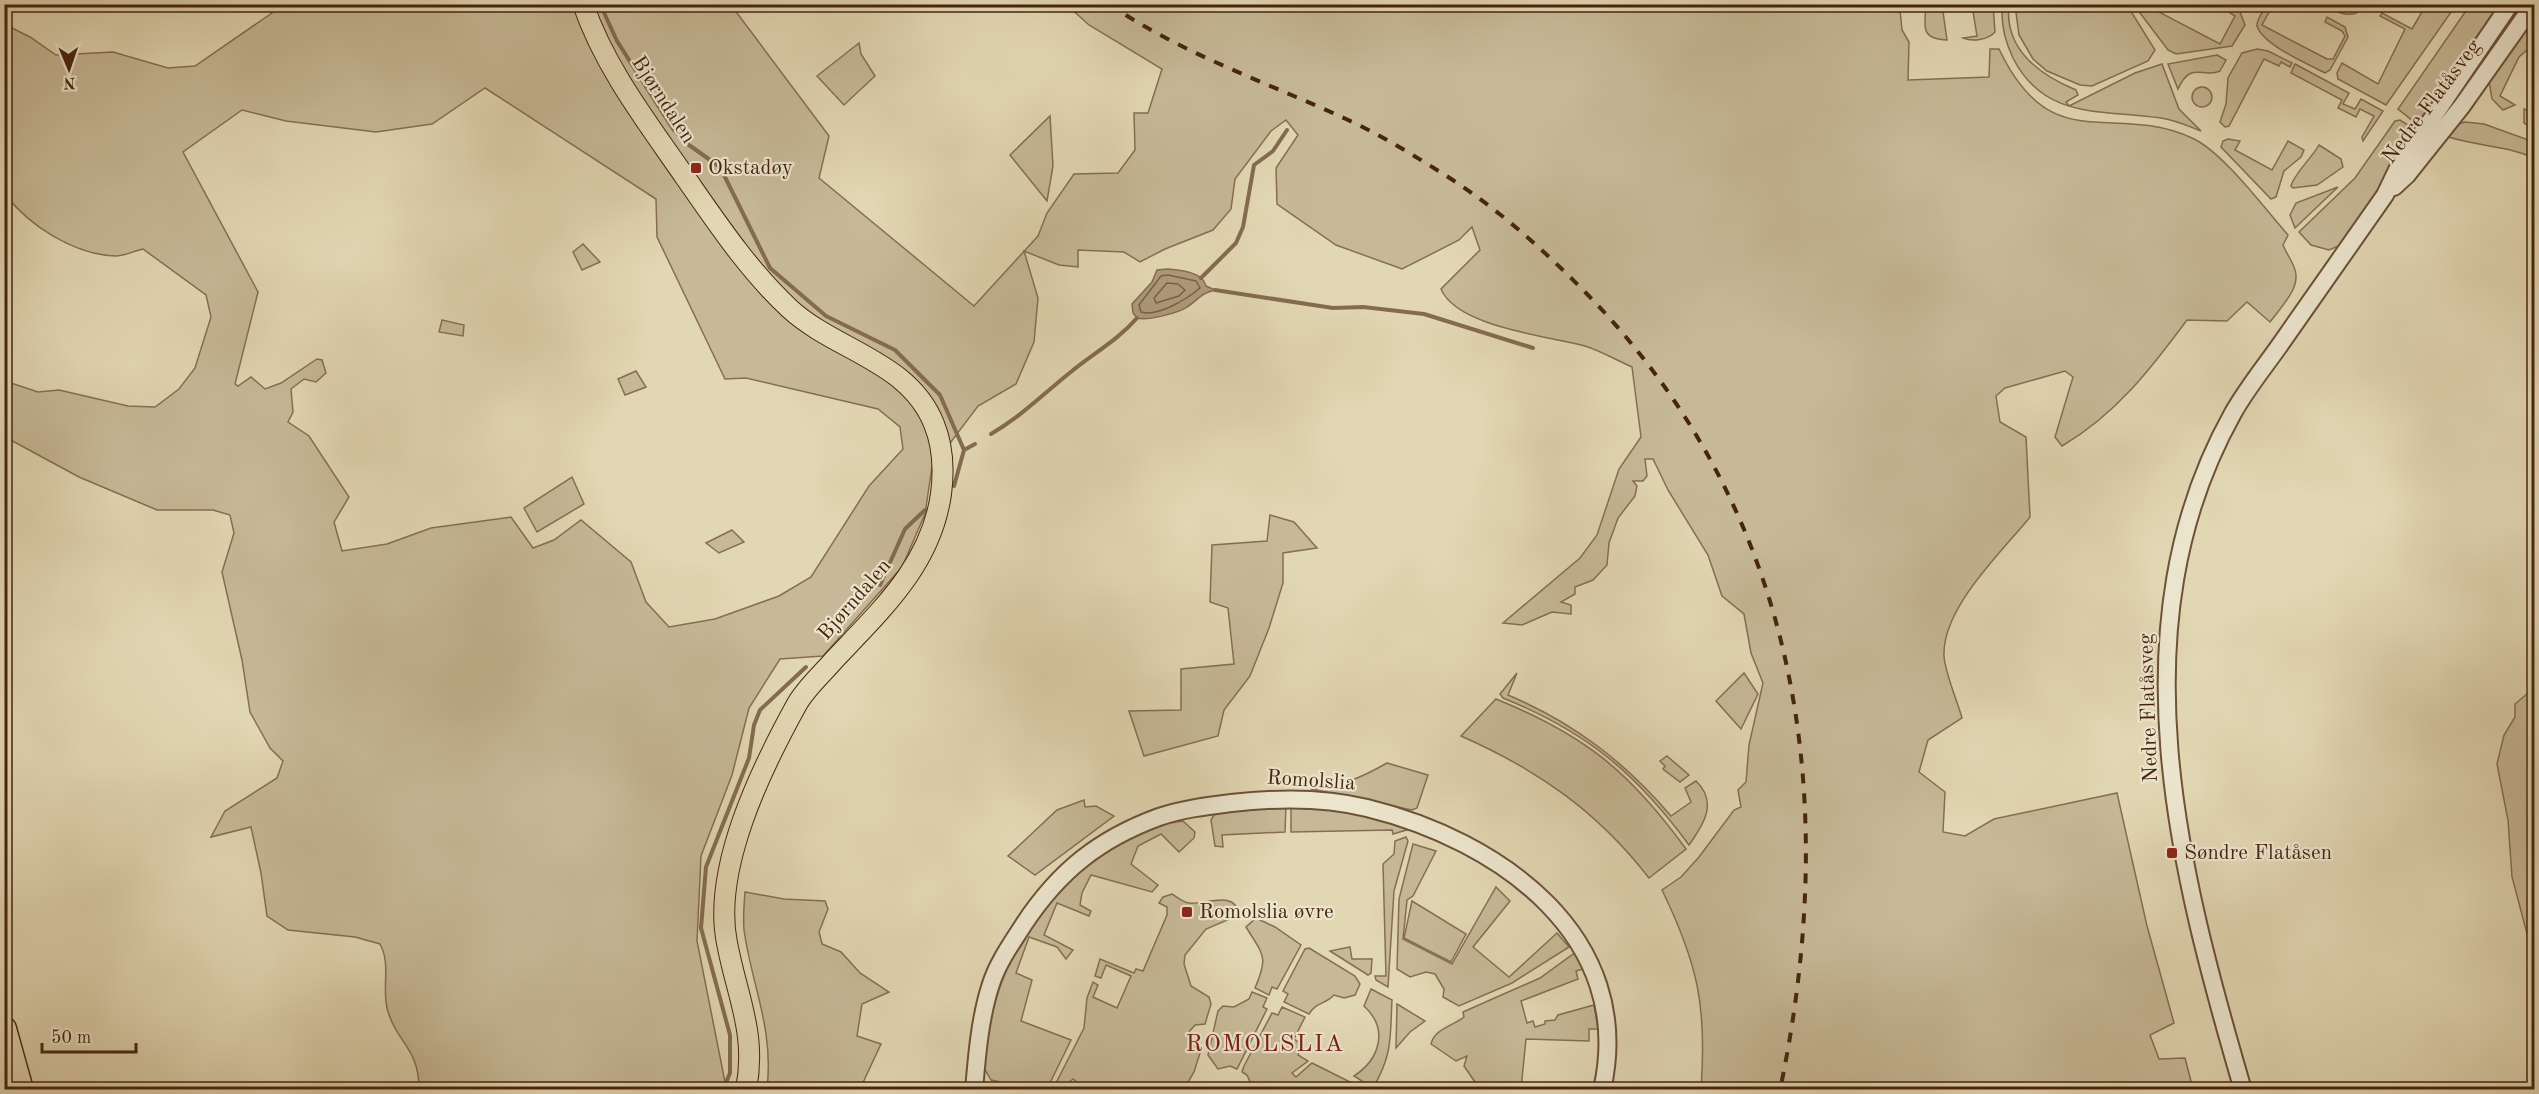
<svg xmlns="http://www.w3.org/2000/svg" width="2539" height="1094" font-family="'Old Standard TT',serif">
	<rect width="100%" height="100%" fill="#e2d7b3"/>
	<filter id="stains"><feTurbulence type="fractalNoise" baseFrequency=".00333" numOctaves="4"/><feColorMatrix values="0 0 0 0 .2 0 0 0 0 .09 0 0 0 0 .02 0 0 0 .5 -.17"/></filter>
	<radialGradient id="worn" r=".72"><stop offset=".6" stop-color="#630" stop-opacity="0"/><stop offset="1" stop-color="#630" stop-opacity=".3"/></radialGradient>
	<g fill="#c7b997" stroke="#866e53" stroke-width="1.5" fill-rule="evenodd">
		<path d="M264,5H731L829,136L819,178L974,306L1038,236L1047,213L1074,174L1118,173L1135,150L1134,113H1148L1162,69L1089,25L1067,5H1897L1900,10L1902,30L1909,42L1908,80L1989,77L1990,49H1999C2052,160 2111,101 2192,138C2222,151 2265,209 2288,235L2283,245C2286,253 2291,259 2294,267C2303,286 2281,307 2270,322L2247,302L2227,321L2187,320C2150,370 2116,414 2062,446L2055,437L2073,377L2065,371L2005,388L1996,396L2000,422L2026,437L2030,517C2001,553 1942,608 1944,656C1945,673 1957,700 1962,718L1928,740L1919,772L1945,792L1943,832L1965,836L1994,819L2117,793L2147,926L2174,1023L2150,1035L2159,1059L2185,1058L2193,1089H1701C1707,1007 1698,964 1662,890L1681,877L1699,857L1734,810L1741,807L1738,790L1746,782L1749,745L1763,683L1751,653L1744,614L1722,596L1708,555L1668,490L1653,459H1645L1647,476L1643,481H1633L1637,486L1635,496L1618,518L1609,543L1607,565L1593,580L1575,587V594L1561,602L1571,605V614L1552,612L1522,625L1503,623L1580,558L1597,535L1619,469L1641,437L1632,367C1616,360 1601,351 1585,346C1548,336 1457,327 1441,289L1480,250L1472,227L1459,240L1402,269L1336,245L1277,204L1276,168L1298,135L1286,120L1271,131L1235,179L1231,209L1213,230L1165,249L1140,262L1124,252L1078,250V267L1059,265L1024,251L1038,298L1034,342L1016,384L978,406L932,467L925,514L902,567L823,656L780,659L749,708L732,775L701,856L697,941L725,1082L722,1089H419C419,1047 396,1043 387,1008C382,987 391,964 380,944L355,937L288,930L267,916L261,873L251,827L211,837L225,811L277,778L283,761L270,748L250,712L242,660L222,572L234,533L230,515L213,510H157L79,477L5,437V381L38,392L59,390L128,406L155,407L179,389L195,368L211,317L206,295L143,249C134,251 124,256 116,256C75,255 29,226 5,194L4,24L30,37L56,55L113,52L168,68L195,66L272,13ZM485,88L656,199L657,237L725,379L746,378L878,409L900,427L903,449L869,486L811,577L779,596L715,619L669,627L646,602L631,562L581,520L554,540L533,548L511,517L431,528L387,544L342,551L334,522L349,497L309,436L288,422L293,412L291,389L304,379L316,382L326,373L322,360L317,359L281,383L265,389L251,377L238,386L235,384L258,292L183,152L242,110L286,121L376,132L432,124Z"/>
		<path d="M1926,5H1942L1947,40C1919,39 1925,25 1926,5Z"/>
		<path d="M1972,5H1993L1995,32C1988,40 1972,42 1963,38L1977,36Z"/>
		<path d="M2003,5H2009C2004,49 2040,75 2076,90L2078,95L2066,102L2069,106L2135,73L2162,64L2179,109L2201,131C2188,126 2175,120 2161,118C2103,109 2045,121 2013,58C2005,41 2000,23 2003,5Z"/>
		<path d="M2015,5H2127L2155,50L2148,61L2092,86L2080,85L2047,71L2033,59L2019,35Z"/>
		<path d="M2134,5H2157L2155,10L2220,44L2235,16L2218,5H2227L2240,12L2245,25L2232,46L2176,54L2168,50Z"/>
		<path d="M2267,5H2273L2262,25L2327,59H2333L2345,36L2342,31L2325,22L2327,17L2345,27L2348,37L2330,70L2325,73C2308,64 2263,45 2257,26C2256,20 2264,10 2267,5Z"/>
		<path d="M2323,5L2365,4V5C2354,22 2337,12 2323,5Z"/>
		<path d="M2426,5H2456L2386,105L2338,79L2337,73L2342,63L2378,84L2405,29L2380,16L2382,13L2412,29Z"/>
		<path d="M2470,5H2502L2341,245L2329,250L2311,245L2299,232L2355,178L2395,121L2400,120L2416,130L2419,126L2398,109Z"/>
		<path d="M2516,5H2528L2469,82Z"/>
		<path d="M2534,12V44L2519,57L2500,96L2515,105L2503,110L2492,99L2489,81Z"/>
		<path d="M859,43L861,54L875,76L844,105L817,76Z"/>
		<path d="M2257,49L2268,51L2292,63L2290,67L2281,62L2279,66L2264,59L2229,126L2225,127L2220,122L2226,104L2228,78L2242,53Z"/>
		<path d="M2217,55L2226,60L2220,71C2203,79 2191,60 2178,89L2168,64Z"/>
		<path d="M2295,64L2349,93L2343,104L2355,109L2361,99L2383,111L2363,141L2362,137L2374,116L2360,109L2356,117L2338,108L2342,100L2291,73Z"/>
		<circle cx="2202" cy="97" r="10"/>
		<path d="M2524,109L2534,114V129L2524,123Z"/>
		<path d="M1050,116L1053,166L1047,201L1010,155Z"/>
		<path d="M2465,122L2484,124L2534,142V158C2505,145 2475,146 2445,136L2458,124Z"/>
		<path d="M2228,139L2240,141L2235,150L2272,170L2288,141L2304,150L2301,157L2284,171L2276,197L2271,199L2221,147L2223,141Z"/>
		<path d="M2319,145L2341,159L2343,167L2317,185L2293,188L2291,186C2294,174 2311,159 2319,145Z"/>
		<path d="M2338,187L2295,228L2290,215L2296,203Z"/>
		<path d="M583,244L600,262L582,270L573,252Z"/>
		<path d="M442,320L464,325L463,336L439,332Z"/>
		<path d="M636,371L646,387L625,395L618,379Z"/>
		<path d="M572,477L584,504L537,532L524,508Z"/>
		<path d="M1270,515L1294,522L1317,548L1283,553V583L1269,628L1250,676L1224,710L1218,736L1144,756L1129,711L1181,710V669L1234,664L1228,608L1210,602L1212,545L1267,541Z"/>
		<path d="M732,530L744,542L719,553L706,543Z"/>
		<path d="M1517,673L1508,695C1574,723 1625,762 1671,816L1691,802L1685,788L1696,781C1718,802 1704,824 1689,845C1636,773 1587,732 1503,698L1500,694Z"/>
		<path d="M1744,673L1758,694L1741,729L1716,701Z"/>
		<path d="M2534,688V960L2512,877L2508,820L2497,764L2504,735L2515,717V704Z"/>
		<path d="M1496,699C1585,735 1630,772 1686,849L1649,878C1597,811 1538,770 1461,736Z"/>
		<path d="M1667,756L1689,775L1680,782L1663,769L1665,766L1660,761Z"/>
		<path d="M1387,763L1428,775L1417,808L1412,810L1311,789C1343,785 1359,779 1387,763Z"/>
		<path d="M1084,800L1085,807L1096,806L1114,816L1035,875L1008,856L1057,810Z"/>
		<path d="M1286,805L1285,832L1222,835L1223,847L1215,846L1211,820L1217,810Z"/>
		<path d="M1291,805L1342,809L1410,829L1393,834L1392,830L1291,832Z"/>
		<path d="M1183,821L1195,832L1194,838L1179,852L1161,834L1138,846L1131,864L1158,885L1152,892L1091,875L1082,893L1080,905L1091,911L1089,916L1057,903L1044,935L1073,950L1066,959L1057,947L1029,937L1016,973L1032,980L1021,1021L1071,1040L1047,1089H1033L991,1080C988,1075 984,1069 983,1063C981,1044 989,1019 995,1001C1018,929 1057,878 1123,842C1141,832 1163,823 1183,821Z"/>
		<path d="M1406,837L1408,841L1394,891L1388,987L1376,980L1375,976H1386L1383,864L1394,854L1395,841Z"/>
		<path d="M1413,844L1436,851L1413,896L1407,900L1403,939L1452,964L1496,887L1510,901L1473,947L1509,977L1557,933L1569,947L1512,983L1459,1006L1443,997L1444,989L1435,974L1426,972L1410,977L1397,969L1399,899Z"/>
		<path d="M745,892L784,899L825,901L828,909L819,932L822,944L841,952L860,973L889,992L862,1004L857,1036L881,1044L860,1089H767C774,1028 752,987 744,930C743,918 744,904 745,892Z"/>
		<path d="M1172,894C1177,897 1183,902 1189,903C1205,905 1236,889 1239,915L1206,929L1185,955L1184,964L1191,986L1209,997L1211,1004L1205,1024L1195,1025L1187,1034L1189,1044L1201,1050L1194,1072L1184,1089H1086L1073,1079L1062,1089H1053L1084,1028L1087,998L1093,982L1098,985L1093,997L1117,1008L1131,976L1106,965L1101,978L1095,976L1100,959L1134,973L1136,969L1143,971L1167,915V907L1159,903L1163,897Z"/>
		<path d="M1412,901L1466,934L1451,962L1404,938Z"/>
		<path d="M1256,918L1275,927L1301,945L1277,989L1272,987L1269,995L1255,988C1269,956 1263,955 1246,927Z"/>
		<path d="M1350,947L1352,959H1372L1371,973L1368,975L1330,951Z"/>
		<path d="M1309,948L1355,976L1360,984L1355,995L1344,998L1334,995C1326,1004 1316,1002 1309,1014L1284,1002L1288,994L1283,991L1305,949Z"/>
		<path d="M1576,952L1583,969L1576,971L1578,979L1521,1001L1527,1023L1533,1021L1535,1027L1545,1024V1021L1555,1020L1558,1015L1594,1005L1598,1029H1589V1041L1526,1039L1521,1089H1473L1475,1082L1464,1066L1467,1056L1456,1061L1431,1044C1434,1029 1453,1026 1464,1017L1463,1012L1540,978Z"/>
		<path d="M1371,989L1392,1000C1390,1037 1393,1054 1373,1088L1354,1076C1380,1059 1389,1029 1364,1006Z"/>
		<path d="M1252,992L1267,998L1263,1007L1267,1009L1237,1069L1230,1066L1218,1069L1208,1055L1218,1011L1223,1006L1234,1007L1249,999Z"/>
		<path d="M1397,1004L1425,1021L1410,1032L1396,1048Z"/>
		<path d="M1282,1007L1305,1017L1294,1039L1301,1044L1298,1055L1308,1061L1292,1073L1296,1077L1312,1063L1364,1089L1260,1090L1251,1084L1247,1075L1242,1072L1244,1066L1272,1013L1278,1015Z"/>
	</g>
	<path fill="#ad9a7b" stroke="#846b50" stroke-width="1.5" d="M1168,269C1180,270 1203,272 1206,286L1215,290C1201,293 1198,300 1187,307C1179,313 1147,321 1137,318L1133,313L1132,304L1152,282L1157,270Z"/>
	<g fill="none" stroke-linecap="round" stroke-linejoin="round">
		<g stroke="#7a5f45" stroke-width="1.5">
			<path d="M1168,275L1196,281L1200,288C1187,299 1158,317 1141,312L1139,305L1161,276Z"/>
			<path d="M1167,283L1178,284L1185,290L1179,296L1156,303L1154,298Z"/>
		</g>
		<g stroke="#846b50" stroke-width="4">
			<path d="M600,4L617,41L673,129L689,145L720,167L770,268L826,316L895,350L940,395L964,450L954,486"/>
			<path d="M1201,278L1236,243L1243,227L1254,165L1273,151L1287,130"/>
			<path d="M1215,290L1333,308L1363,307L1424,314L1533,348"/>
			<path d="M991,434C1023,415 1043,394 1072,371C1094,353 1118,340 1137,318"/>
			<path d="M964,450L975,444"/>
			<path d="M880,585L905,529L925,510"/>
			<path d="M723,1090L730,1073V1035L701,928L706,867L749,758L754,725L760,710L806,667"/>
		</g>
		<g stroke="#6d5138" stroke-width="20">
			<g id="minor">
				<path d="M2394,187L2407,175L2462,106L2534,4"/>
				<path d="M974,1090C977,1055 980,1017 991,984C998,962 1012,943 1024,924C1059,871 1099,839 1159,817C1182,809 1207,806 1231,803C1275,798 1323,797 1367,808C1498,840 1637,936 1602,1090"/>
				<path d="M2243,1090C2179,871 2114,626 2233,413C2247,388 2266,365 2282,342C2316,293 2351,244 2385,195L2397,170L2510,4"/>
			</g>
		</g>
		<g stroke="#46240f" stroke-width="22">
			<path id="major" d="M583,4C605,68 647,122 685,177C717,223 749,271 790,309C836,351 909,361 934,424C943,446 944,471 941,494C931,565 881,610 834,660C822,674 806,688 797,704C761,769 712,869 727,943C737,997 757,1033 746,1090"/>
		</g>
		<g stroke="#46240f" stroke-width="27">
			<path id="highway" d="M4,1029L21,1090"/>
		</g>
		<use href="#minor" stroke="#ece5ce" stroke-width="16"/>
		<use href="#major" stroke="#e2d7b3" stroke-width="20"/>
		<use href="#highway" stroke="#e2d7b3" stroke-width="24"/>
		<path stroke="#46240f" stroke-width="4" stroke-dasharray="10 10" stroke-linecap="butt" d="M1109,4C1182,54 1266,82 1346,119C1381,135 1413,155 1445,175C1497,208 1544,250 1587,294C1801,514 1841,799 1780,1090"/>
	</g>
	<g fill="#8f2418" stroke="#ece5ce" stroke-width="2">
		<rect x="690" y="162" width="12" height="12" rx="3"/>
		<rect x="2166" y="847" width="12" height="12" rx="3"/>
		<rect x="1181" y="906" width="12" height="12" rx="3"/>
	</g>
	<g text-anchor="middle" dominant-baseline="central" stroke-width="4.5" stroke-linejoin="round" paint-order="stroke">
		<g font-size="21" fill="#46240f" stroke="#ece5ce">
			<text transform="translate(663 100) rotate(57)">Bjørndalen</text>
			<text transform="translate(2432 102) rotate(-53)">Nedre Flatåsveg</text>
			<text transform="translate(855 600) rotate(-49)">Bjørndalen</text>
			<text transform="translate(2149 708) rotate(-92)">Nedre Flatåsveg</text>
			<text transform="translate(1311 781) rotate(4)">Romolslia</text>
		</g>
		<g font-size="21" fill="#46240f" stroke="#ece5ce" text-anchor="start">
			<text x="708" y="168">Okstadøy</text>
			<text x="2184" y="853">Søndre Flatåsen</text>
			<text x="1199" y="912">Romolslia øvre</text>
		</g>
		<g font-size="24" letter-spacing="1.5" fill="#7a1f14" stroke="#ece5ce">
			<text x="1265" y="1045">ROMOLSLIA</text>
		</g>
	</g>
	<rect width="2539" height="1094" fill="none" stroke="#e2d7b3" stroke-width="24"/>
	<rect x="6" y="6" width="2527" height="1082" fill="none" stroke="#46240f" stroke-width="3"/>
	<rect x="12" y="12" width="2515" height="1070" fill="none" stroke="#46240f" stroke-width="1.5"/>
	<g transform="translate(69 69) rotate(178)" stroke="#ece5ce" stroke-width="4.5" paint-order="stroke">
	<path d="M0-4.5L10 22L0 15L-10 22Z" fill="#46240f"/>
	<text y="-9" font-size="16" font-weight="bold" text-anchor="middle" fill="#46240f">N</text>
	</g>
	<path d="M42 1043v9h94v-9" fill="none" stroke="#46240f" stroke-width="3"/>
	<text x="51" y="1043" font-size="18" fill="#46240f" stroke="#ece5ce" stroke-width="4.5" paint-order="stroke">50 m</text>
	<rect width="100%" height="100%" filter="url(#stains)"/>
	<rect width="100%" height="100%" fill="url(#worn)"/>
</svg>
